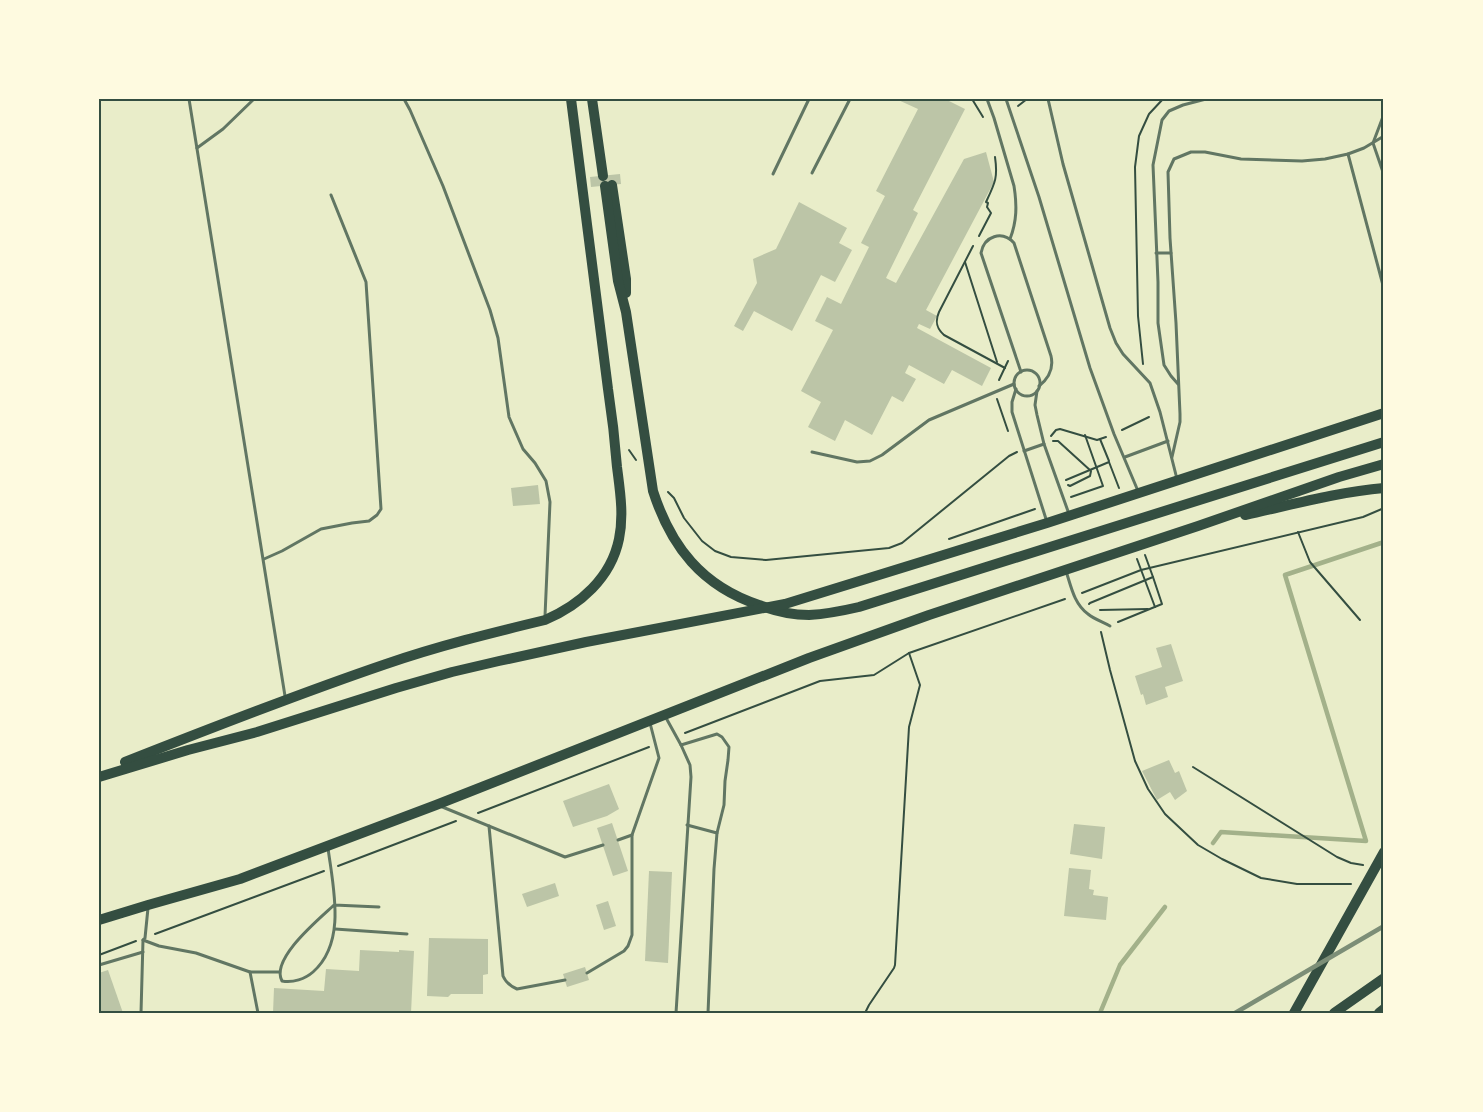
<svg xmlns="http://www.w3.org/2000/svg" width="1483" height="1112" font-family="'Open Sans',sans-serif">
	<rect width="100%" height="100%" fill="#e9edc9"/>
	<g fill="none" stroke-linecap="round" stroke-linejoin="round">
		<g stroke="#a3b18a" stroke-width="4.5">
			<path d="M1213,843L1221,832L1366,841L1285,575L1384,542"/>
			<path d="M1100,1013L1120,965L1165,907"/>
		</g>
	</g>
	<g fill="#bcc5a7">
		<path d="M896,99H945L965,109L913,210L918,213L886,278L896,283L964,159L986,152L994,182L926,310L937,316L930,329L919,324L917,328L991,368L982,386L952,370L944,384L909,365L905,373L916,379L903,402L892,396L872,435L845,420L835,441L808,427L821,402L801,391L833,330L815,321L827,297L841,304L869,247L861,243L885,196L876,191L918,109Z"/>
		<path d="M620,174L621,184L591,187L590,177Z"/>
		<path d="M799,202L847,228L839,243L852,250L835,282L821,275L792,331L754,311L743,331L734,326L757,283L753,259L776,249Z"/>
		<path d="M538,485L540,504L513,506L511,488Z"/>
		<path d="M1171,644L1183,681L1165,687L1168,697L1146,705L1143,694L1141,695L1135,676L1162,667L1156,648Z"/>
		<path d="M1169,760L1175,773L1179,771L1187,791L1175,800L1170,792L1157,800L1142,771Z"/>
		<path d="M609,784L619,809L607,816L573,827L563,801Z"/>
		<path d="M612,823L628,871L613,876L597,828Z"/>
		<path d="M1074,824L1105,827L1102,859L1070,854Z"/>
		<path d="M1069,868L1091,870L1089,889L1094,890L1093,895L1108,897L1106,920L1064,916Z"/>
		<path d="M649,871L672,872L668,963L645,961Z"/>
		<path d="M555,883L559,896L527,907L522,894Z"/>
		<path d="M608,901L616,926L604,930L596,905Z"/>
		<path d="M429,938L488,939V974L483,975V994H451L448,997L427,996Z"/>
		<path d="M360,950L399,952V950L414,951L411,1013H273L274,988L324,991L326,969L359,971Z"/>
		<path d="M585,967L589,980L567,987L563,974Z"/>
		<path d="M108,970L123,1013H99V973Z"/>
	</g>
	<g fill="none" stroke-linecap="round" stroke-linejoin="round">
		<g stroke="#344e41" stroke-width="2">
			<path d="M972,99L983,117"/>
			<path d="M948,100V99"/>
			<path d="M1018,106L1027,99"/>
			<path d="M979,236L991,213L987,207L988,203L986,202C995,183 998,178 995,157"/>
			<path d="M973,246L939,312C935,321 936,328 944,335L1005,368"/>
			<path d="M965,262L997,362"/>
			<path d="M1143,364L1138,316L1135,167L1139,136L1149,114L1163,99"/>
			<path d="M999,380L1008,361"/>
			<path d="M997,399L1008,431"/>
			<path d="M1122,430L1149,417"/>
			<path d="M1051,436L1056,430L1060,429L1097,440L1106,437"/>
			<path d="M1100,439L1109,461"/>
			<path d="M1053,441H1058L1091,471L1090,476L1070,486L1068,485"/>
			<path d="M629,450L636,460"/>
			<path d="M1066,480L1109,462L1119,488"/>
			<path d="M668,492L674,498L684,518L702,541L715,551L731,557L766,560L889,548L902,543L1009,456L1017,452"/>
			<path d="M1071,497L1103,486L1085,435"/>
			<path d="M1298,532L1310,562L1360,620"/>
			<path d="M949,539L1035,509"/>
			<path d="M1137,559L1155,607"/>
			<path d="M1082,593L1141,570L1363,517L1384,508"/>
			<path d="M1089,604L1090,603L1153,577L1145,555"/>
			<path d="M1100,610L1148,609"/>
			<path d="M1118,622L1162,604L1153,577"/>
			<path d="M1101,632L1110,670L1135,761L1148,789L1165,814L1198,845L1222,859L1261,878L1297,884H1351"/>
			<path d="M685,733L820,681L874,675L909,653L1065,599"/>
			<path d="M1193,767L1337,857L1351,863L1363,865"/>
			<path d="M478,813L649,747"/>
			<path d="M338,866L456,821"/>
			<path d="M155,934L324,871"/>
			<path d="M99,955L136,941"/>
			<path d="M865,1013L869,1005L894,968L895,965L909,727L920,685L909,653"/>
		</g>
		<g stroke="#617663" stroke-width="3">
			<path d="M189,99L285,696"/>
			<path d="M404,99L410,110L443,186L490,310L498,338L509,417L523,449L535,463L546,481L550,502L545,616"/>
			<path d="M987,99L994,118L1014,186C1017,205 1017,221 1010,239"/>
			<path d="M1006,99L1039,197L1090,368L1114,434L1138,491"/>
			<path d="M1048,99L1063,164L1110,328L1116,343L1123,354L1150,383L1160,412L1177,479"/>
			<path d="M1384,114L1373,143L1384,175"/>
			<path d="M197,148L223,129L254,99"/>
			<path d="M1348,154L1384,289"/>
			<path d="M812,173L850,99"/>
			<path d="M773,174L809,99"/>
			<path d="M1156,253H1171"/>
			<circle cx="1027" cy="383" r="13"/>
			<path d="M1021,372L981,253C984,236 1002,230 1014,243L1051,356C1054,369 1049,378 1039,386"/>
			<path d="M1178,384L1171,376L1164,365L1158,323V282L1153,165L1162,120L1169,111L1183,105L1206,99"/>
			<path d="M1016,389L1012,402V412L1046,519"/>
			<path d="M1037,391L1035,405L1037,415L1044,444L1069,514"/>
			<path d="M1024,451L1044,444"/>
			<path d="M812,452L857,462L870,461L882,455L929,420L1014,384"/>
			<path d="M1125,457L1168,441"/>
			<path d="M1172,457L1180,422V414L1176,323L1170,238L1168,172L1174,159L1191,152H1205L1241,159L1302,161L1325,159L1348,154L1364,148L1384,136"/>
			<path d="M264,559L282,551L321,529L352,523L369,521L377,515L381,509L366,282L331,195"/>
			<path d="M1066,571C1071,586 1074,604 1088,614C1094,619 1103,622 1110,626"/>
			<path d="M665,716L681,745L717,734L722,737L729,747L728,760L725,781L724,805L717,833L714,869L708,1013"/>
			<path d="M440,806L565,857L603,845"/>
			<path d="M687,825L717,833"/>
			<path d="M489,826L503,976C506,983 510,986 517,989L565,980"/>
			<path d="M618,840L632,835"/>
			<path d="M328,848C333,887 347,942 313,972C305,979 293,983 282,981C270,959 319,919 334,905L379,907"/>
			<path d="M335,929L407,934"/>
			<path d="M143,940L159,946L196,953L250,972H279"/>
			<path d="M99,965L143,952"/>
			<path d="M250,972L258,1013"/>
			<path d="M587,973L624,951L628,946L632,935V835L659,758L650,723"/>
			<path d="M141,1013L143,940L145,938L148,908"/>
			<path d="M676,1013L691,777L690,765L681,745"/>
		</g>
		<g stroke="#344e41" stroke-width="10">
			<path d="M1334,1013L1384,978"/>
			<path d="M1379,1013L1384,1009"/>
		</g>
		<g stroke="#344e41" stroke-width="10">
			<path d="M592,99L603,176"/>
			<path d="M612,185L626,279V293"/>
			<path d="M605,186L618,281L626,312L653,491C671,547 702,586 759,605C775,611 792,615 809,615C826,614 842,611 859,607L1384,442"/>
			<path d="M1245,515C1291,505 1337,492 1384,488"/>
			<path d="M125,762C211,728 298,694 386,664C438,646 491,633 545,620C580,605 611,578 619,539C624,515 620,491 617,467C615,441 612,415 608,389C596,293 584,196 571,99"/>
			<path d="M99,777L188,750L257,732L396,688L452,672L499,661L586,642L785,604L1047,523L1384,413"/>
			<path d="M99,920L148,905L240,879L436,805L809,658L929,615L1198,526L1339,477L1384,464"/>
			<path d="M1294,1013L1384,852"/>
		</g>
		<path stroke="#7c8e77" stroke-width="4.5" d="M1235,1013L1384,926"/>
	</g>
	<rect width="1483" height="1112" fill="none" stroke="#fefae0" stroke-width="201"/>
	<rect x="100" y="100" width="1282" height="912" fill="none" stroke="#344e41" stroke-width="2"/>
</svg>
